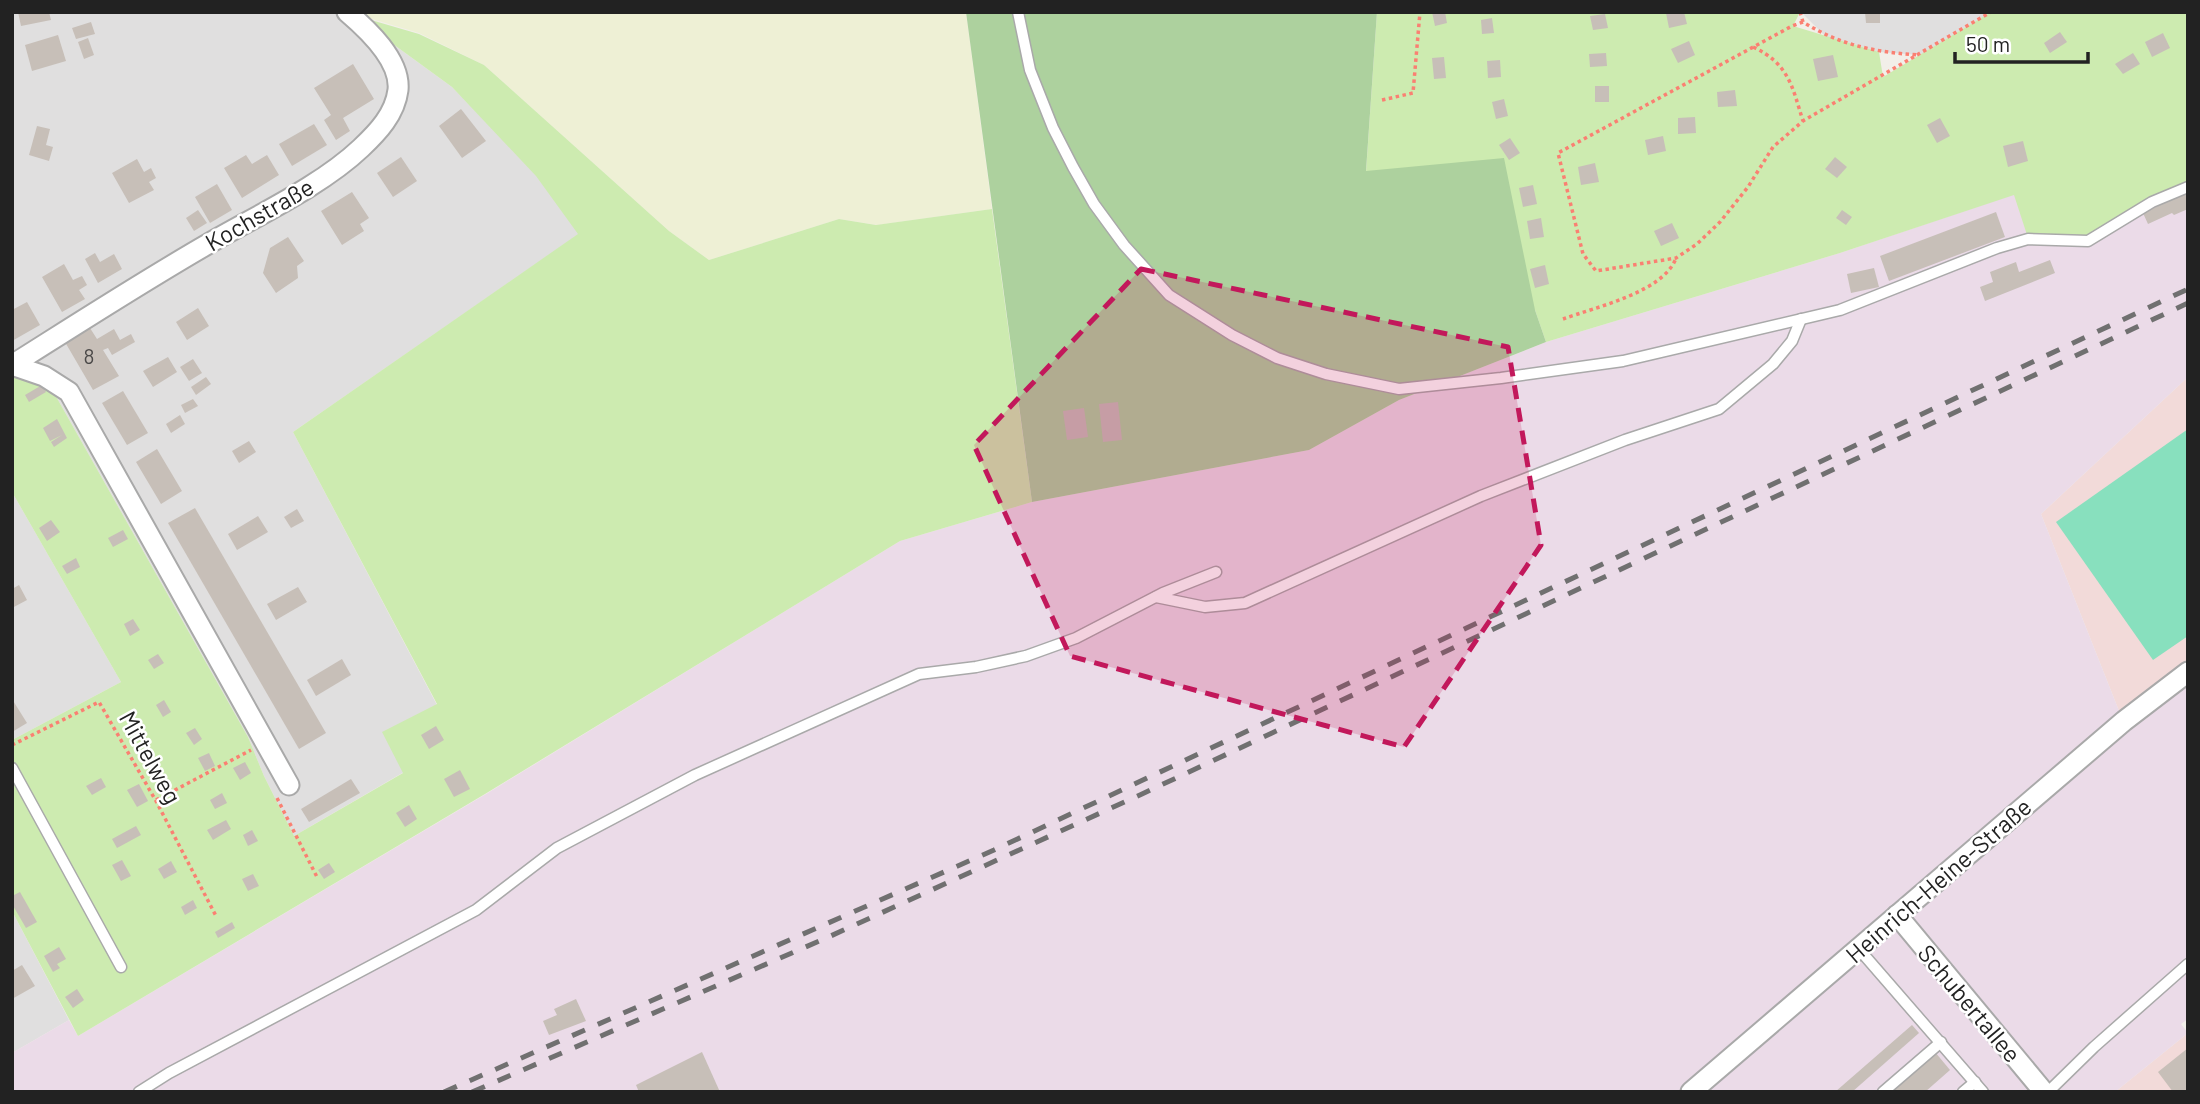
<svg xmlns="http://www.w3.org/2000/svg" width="2200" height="1104" font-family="Barlow,sans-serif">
	<rect width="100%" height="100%" fill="#f2efe9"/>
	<g fill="#e0dfdf">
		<path d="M12,12H349L452,87L537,175L579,234L293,432L437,705L404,772L294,836L264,776L248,737L49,384L12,375Z"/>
		<path d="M1801,12H1991L1920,55L1879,52L1825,36Z"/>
		<path d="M12,492L121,682L12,740Z"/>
		<path d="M12,911L69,1020L12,1053Z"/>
	</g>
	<g fill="#f2dad9">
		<path d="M2188,377V671L2123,721L2041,514Z"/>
		<path d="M2188,1033V1092H2115Z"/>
	</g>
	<path fill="#ebdbe8" d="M2188,187V377L2041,514L2123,721L2188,672V1019L2181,1024L2188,1033L2115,1092H12V1053L69,1020L78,1036L486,794L900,541L1032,502L1309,450L1399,400L1546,342L1840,253L2015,194Z"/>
	<path fill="#eef0d5" d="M357,12H966L992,209L877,225L839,219L709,260L669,231L484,65L419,33L372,19Z"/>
	<g fill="#cdebb0">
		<path d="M349,12H356L371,20L419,34L484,65L669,231L709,260L839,219L876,225L992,209L1032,502L900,541L485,794L78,1036L12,911V740L121,682L12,492V375L49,384L248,737L264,776L294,836L403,773L382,732L437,704L293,432L578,234L536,176L452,87Z"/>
		<path d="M1377,12H1800L1793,26L1879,52L1883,77L1991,12H2188V187L2088,241L2028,238L2014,195L1840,253L1546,342L1535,310L1366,172Z"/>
	</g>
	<path fill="#add19e" d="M966,12H1377L1366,171L1504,158L1535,310L1546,342L1399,400L1309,450L1032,502Z"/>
	<path fill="#88e0be" d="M2188,429V636L2153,660L2056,522Z"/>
	<g fill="#c7bfb8">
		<path d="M18,12H49L51,20L21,26Z"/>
		<path d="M1432,12H1445L1447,23L1435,26Z"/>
		<path d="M1684,12L1687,24L1669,28L1666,13Z"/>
		<path d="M1865,12H1880V23H1866Z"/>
		<path d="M1605,14L1608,28L1593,30L1590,16Z"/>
		<path d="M1492,18L1494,33L1482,34L1481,20Z"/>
		<path d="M91,22L95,34L76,39L72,28Z"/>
		<path d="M2060,32L2067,42L2050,53L2044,43Z"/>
		<path d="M2163,33L2170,48L2152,57L2145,42Z"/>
		<path d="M58,35L66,61L32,71L25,45Z"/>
		<path d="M88,38L94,55L84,59L78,42Z"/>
		<path d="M1689,41L1695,55L1678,63L1671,49Z"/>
		<path d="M1606,53L1607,66L1590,67L1589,54Z"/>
		<path d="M2133,53L2140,64L2123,74L2115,64Z"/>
		<path d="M1833,55L1838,77L1818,81L1813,59Z"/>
		<path d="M1444,57L1446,78L1434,79L1432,58Z"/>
		<path d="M1500,60L1501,77L1488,78L1487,61Z"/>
		<path d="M353,64L374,99L343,118L350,131L336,140L324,120L331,115L314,88Z"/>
		<rect x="1595" y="86" width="14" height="16"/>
		<path d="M1735,90L1737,106L1718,107L1717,92Z"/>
		<path d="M1504,99L1508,116L1496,119L1492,102Z"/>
		<path d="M461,109L486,141L462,158L439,126Z"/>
		<path d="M1695,117L1696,133L1678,134V118Z"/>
		<path d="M1940,118L1950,136L1937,143L1927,125Z"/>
		<path d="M314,124L327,145L292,166L279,144Z"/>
		<path d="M37,126L50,129L46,145L53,147L49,161L29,155Z"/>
		<path d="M1663,136L1666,151L1648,155L1645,140Z"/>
		<path d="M1510,138L1520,153L1509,160L1499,145Z"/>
		<path d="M2023,141L2028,161L2008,167L2003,146Z"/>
		<path d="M246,155L252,164L267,155L279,175L242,198L224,168Z"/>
		<path d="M401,157L417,181L393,197L377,173Z"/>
		<path d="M1835,157L1847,167L1837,178L1825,169Z"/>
		<path d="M137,159L144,172L151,168L156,178L149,182L154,190L129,203L112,173Z"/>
		<path d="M1595,163L1599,182L1581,185L1578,167Z"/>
		<path d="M217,184L232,210L210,223L195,197Z"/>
		<path d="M1533,185L1537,204L1523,207L1519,188Z"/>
		<path d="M352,192L369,218L360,224L364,231L342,245L321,211Z"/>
		<path d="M2188,192V209L2174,215L2172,213L2148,224L2143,213Z"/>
		<path d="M198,210L207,223L194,231L186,218Z"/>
		<path d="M1842,210L1852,217L1846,225L1836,218Z"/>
		<path d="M1996,212L2005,237L1889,281L1880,256Z"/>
		<path d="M1541,218L1544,237L1530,239L1527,221Z"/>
		<path d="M1672,223L1679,238L1661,246L1654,231Z"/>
		<path d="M288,237L304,261L297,266L298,278L276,293L263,273L270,248Z"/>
		<path d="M95,253L100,262L114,254L122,269L98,283L85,259Z"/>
		<path d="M2050,260L2055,273L1985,301L1980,287L1993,282L1990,272L2016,262L2019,272Z"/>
		<path d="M64,264L73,280L82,276L87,285L79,290L85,299L62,312L42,277Z"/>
		<path d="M1545,265L1549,284L1535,288L1530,269Z"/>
		<path d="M1874,268L1879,287L1851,293L1847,274Z"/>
		<path d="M27,302L40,325L12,341V310Z"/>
		<path d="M198,308L209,326L187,340L176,322Z"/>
		<path d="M90,328L97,339L114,329L120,340L131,334L135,342L112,355L108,348L103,350L119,376L93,390L65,342Z"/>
		<path d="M168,357L177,372L153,387L143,371Z"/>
		<path d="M193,359L202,373L189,381L180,367Z"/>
		<path d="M206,377L211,384L196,395L191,387Z"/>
		<path d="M42,385L46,392L29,402L25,395Z"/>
		<path d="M123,391L148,433L127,445L102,403Z"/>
		<path d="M193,399L198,406L185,413L181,405Z"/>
		<path d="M1118,402L1122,440L1103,442L1099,404Z"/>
		<path d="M1084,408L1088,437L1067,440L1063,411Z"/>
		<path d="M180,415L185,424L171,433L166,424Z"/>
		<path d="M57,419L67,438L54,447L51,442L62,435L50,441L43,428Z"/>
		<path d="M249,441L256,452L239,463L232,451Z"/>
		<path d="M157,449L182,491L161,504L136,462Z"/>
		<path d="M195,508L326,733L299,749L168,523Z"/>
		<path d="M297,509L304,521L291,528L284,517Z"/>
		<path d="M258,516L268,532L237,550L228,534Z"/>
		<path d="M51,520L60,532L47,541L39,528Z"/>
		<path d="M123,530L128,539L113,547L108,538Z"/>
		<path d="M76,558L80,567L67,574L62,566Z"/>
		<path d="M19,585L27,600L12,608V589Z"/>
		<path d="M298,587L307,602L276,620L267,604Z"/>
		<path d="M133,619L140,630L130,636L124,624Z"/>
		<path d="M158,654L164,663L154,669L148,660Z"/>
		<path d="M342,659L351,675L316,696L307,680Z"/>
		<path d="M12,699L27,723L12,732Z"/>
		<path d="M164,700L171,712L163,717L156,705Z"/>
		<path d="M436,726L444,740L429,749L421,735Z"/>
		<path d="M195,728L202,739L194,745L186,733Z"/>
		<path d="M209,753L215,766L205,771L198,758Z"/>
		<path d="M245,762L251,773L240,780L233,768Z"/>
		<path d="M460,770L470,789L454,797L444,779Z"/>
		<path d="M101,778L106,787L92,795L86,786Z"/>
		<path d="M351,779L360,793L309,822L301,809Z"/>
		<path d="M139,784L148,801L137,807L127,790Z"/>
		<path d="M222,793L227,803L215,809L210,800Z"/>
		<path d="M409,805L417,819L405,827L396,813Z"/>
		<path d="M226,820L231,829L213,840L207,830Z"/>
		<path d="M136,826L141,835L117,848L112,839Z"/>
		<path d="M252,830L258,841L248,846L243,835Z"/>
		<path d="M122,860L131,876L121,881L112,865Z"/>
		<path d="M171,861L177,872L164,879L158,869Z"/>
		<path d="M329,863L335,872L324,879L318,870Z"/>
		<path d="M253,874L259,886L248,891L242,879Z"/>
		<path d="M20,892L37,922L26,928L12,904V896Z"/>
		<path d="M193,900L197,908L185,915L181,907Z"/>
		<path d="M232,922L235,928L218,938L215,932Z"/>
		<path d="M59,947L66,959L57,964L60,968L53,972L44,956Z"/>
		<path d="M22,965L35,986L12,999V971Z"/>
		<path d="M77,989L84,1000L73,1008L65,997Z"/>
		<path d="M576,999L586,1021L549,1035L543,1021L557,1015L554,1009Z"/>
		<path d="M1912,1025L1919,1033L1852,1092H1835Z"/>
		<path d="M2188,1048V1092H2173L2158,1072Z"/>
		<path d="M702,1052L720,1092H639L636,1085Z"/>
		<path d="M1935,1052L1950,1070L1925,1092H1888Z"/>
	</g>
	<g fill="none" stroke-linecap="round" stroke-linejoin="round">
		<g stroke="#a9a9a9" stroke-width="13">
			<g id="service">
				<path d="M1018,12L1030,70L1053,128L1073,167L1094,204L1124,245L1169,295L1232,335L1277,358L1326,374L1399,389L1501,378L1623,361L1840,310L1997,248L2028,239L2088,241L2152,202L2188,187"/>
				<path d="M1156,597L1205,607L1245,603L1481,496L1625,440L1719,409L1773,364L1792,341L1801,319"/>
				<path d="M12,768L121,967"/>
				<path d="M1858,948L1983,1092"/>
				<path d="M139,1092L169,1073L476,910L557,848L695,775L919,674L976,667L1026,656L1076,638L1163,593L1216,572"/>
				<path d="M1883,1092L1941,1042"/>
				<path d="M1963,1092L1975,1082"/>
				<path d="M2048,1092L2094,1047L2188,964"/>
			</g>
		</g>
		<g stroke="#a9a9a9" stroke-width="23">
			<g id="minor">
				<path d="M12,365C77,324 142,282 208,244C256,216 321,186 361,148C378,132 395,114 398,90C401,60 367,29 347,12"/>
				<path d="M12,365L44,376L69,392L289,785"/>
				<path d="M1897,915L2044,1092"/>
				<path d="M1691,1092L2124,721L2188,672"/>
			</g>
		</g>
		<g stroke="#fa8072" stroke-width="3.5" stroke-dasharray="3.5 3.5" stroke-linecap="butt">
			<path d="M1800,12L1803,22C1840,45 1874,52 1918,55"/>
			<path d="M1803,22L1792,26L1558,153L1583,254L1596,271L1676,258L1697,244L1720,222L1748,187L1773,147L1803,121L1991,12"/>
			<path d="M1753,47C1789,64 1792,86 1803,121"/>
			<path d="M1382,100L1413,93L1420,12"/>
			<path d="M1563,319C1596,307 1664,292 1676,258"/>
			<path d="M12,745L99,702L156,801L216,916"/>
			<path d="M277,798L318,879"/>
			<path d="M156,800L251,750"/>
		</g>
		<use href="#service" stroke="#fff" stroke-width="10"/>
		<use href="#minor" stroke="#fff" stroke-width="19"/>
		<g stroke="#707070" stroke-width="5" stroke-dasharray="14 14" stroke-linecap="butt">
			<path d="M444,1092L994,850L2188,289"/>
			<path d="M472,1092L824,939L1142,794L2188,303"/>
		</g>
	</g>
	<path fill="#c2185b" fill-opacity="0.2" stroke="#c2185b" stroke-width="5" stroke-dasharray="14 9" stroke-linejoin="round" d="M1141,269L1508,347L1541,545L1404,747L1070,656L974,445Z"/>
	<g text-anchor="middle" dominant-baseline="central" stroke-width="5" stroke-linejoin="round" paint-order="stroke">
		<g font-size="21" fill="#4b4948">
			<text x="89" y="355">8</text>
		</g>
		<g font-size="24" fill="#222" stroke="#fff">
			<text transform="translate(259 214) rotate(-30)">Kochstraße</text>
			<text transform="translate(151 757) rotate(61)">Mittelweg</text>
			<text transform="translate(1938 880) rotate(-41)">Heinrich-Heine-Straße</text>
			<text transform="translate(1970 1003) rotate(50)">Schubertallee</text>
		</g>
	</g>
	<rect width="2200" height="1104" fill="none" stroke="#222222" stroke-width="28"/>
	<path d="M1955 52v10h133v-10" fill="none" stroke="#222222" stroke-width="3.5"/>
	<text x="1966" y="52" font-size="21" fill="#222222" stroke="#ffffff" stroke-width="5" paint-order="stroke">50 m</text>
</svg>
